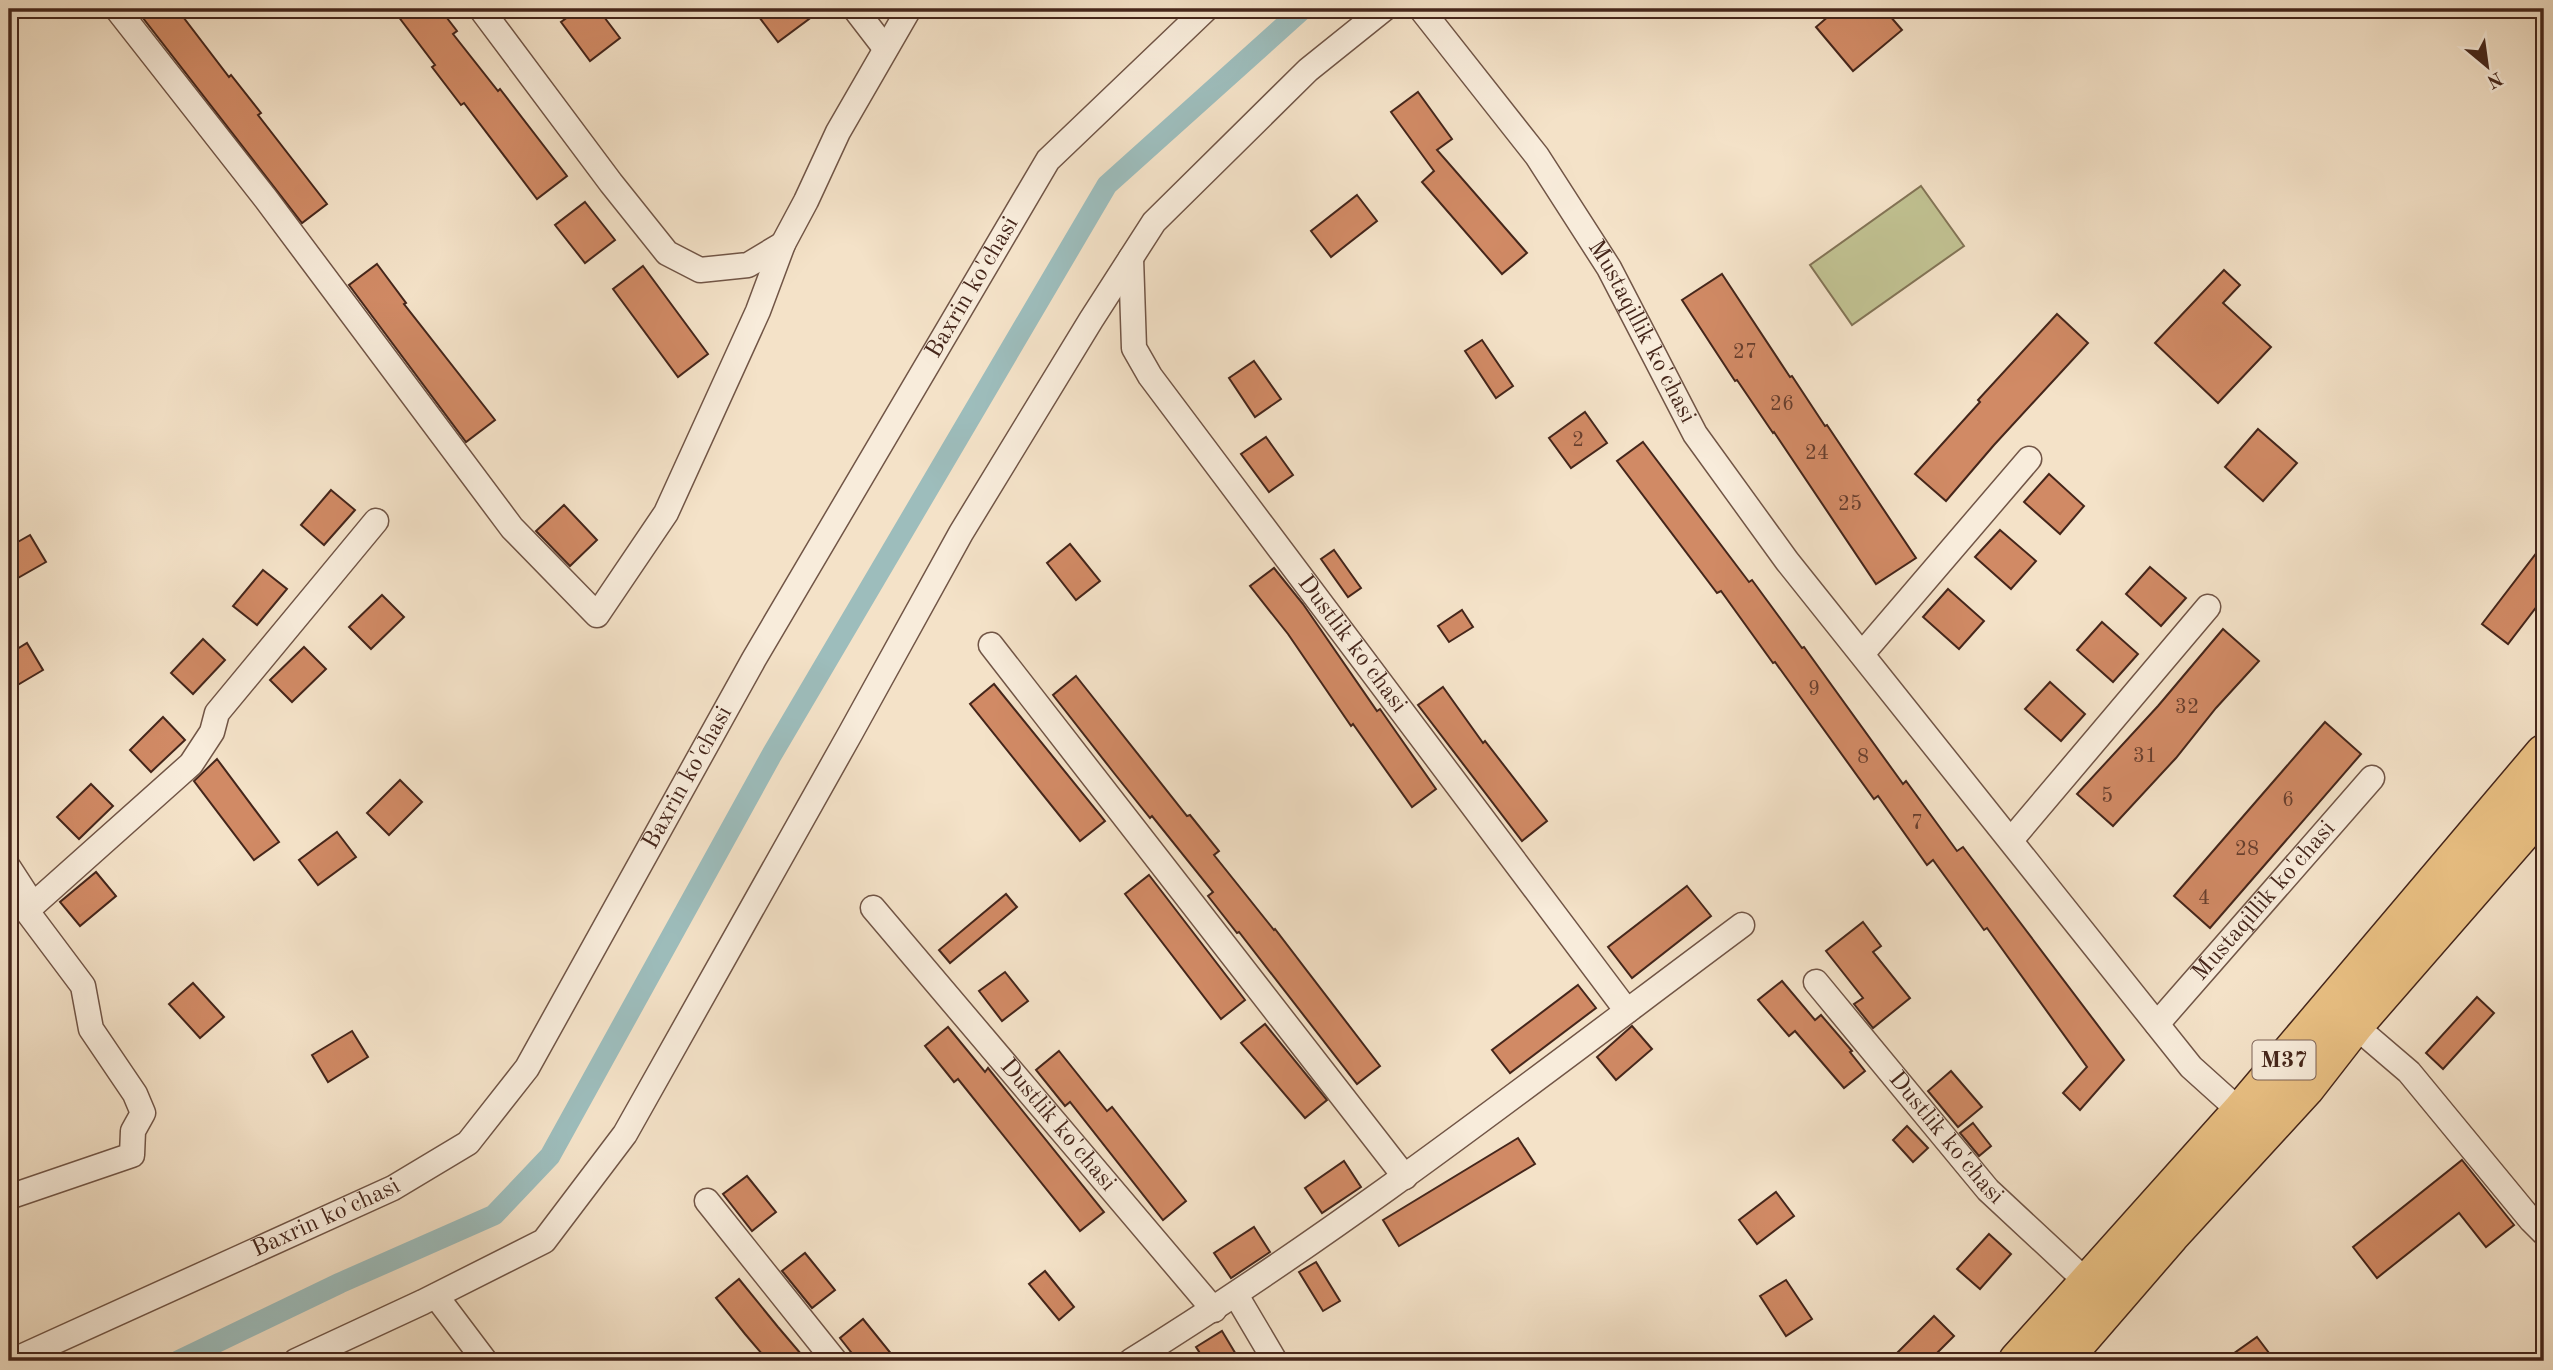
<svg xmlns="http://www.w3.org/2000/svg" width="2553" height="1370" font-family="'Old Standard TT',serif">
	<rect width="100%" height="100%" fill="#f4e2c8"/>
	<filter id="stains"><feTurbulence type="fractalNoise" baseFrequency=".00286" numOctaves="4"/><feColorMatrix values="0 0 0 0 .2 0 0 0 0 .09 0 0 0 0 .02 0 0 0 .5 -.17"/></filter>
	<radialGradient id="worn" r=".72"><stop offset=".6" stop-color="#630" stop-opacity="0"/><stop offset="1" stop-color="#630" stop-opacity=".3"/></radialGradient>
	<path fill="#c1c292" stroke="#837456" stroke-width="2" d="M1921,186L1964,246L1852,325L1810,265Z"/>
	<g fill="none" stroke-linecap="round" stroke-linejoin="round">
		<path stroke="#9dbdbc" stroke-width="21" d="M178,1361L340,1283L494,1215L550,1156L771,756L1107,185L1303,9"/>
	</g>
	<g fill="#d18a65" stroke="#45261b" stroke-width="2">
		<path d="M136,9H177L229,77L231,75L261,113L258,115L327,204L302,223Z"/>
		<path d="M408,9H440L457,31L453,34L498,91L500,89L567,176L537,199L464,103L461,105L432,67L435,65L398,16Z"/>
		<path d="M579,9H598L620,38L590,61L561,22Z"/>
		<path d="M753,9H801L809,19L778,42Z"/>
		<path d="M1837,9H1884L1902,30L1853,71L1816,27Z"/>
		<path d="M1418,92L1452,139L1437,150L1527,253L1502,274L1422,182L1434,171L1391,112Z"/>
		<path d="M1357,195L1377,221L1331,257L1311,231Z"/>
		<path d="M585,202L615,240L585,263L555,225Z"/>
		<path d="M377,264L406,303L404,304L495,420L466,442L349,285Z"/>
		<path d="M643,266L708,354L678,377L613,289Z"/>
		<path d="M2224,270L2240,285L2223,303L2271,347L2218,403L2155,343Z"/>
		<path d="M1722,274L1790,377L1792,376L1825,426L1827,425L1916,558L1876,584L1774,432L1773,433L1737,380L1735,381L1682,300Z"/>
		<path d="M2057,314L2088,343L1994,445L1946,501L1915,474L1980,402L1978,400Z"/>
		<path d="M1482,340L1513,386L1496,398L1465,351Z"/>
		<path d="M1254,361L1281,399L1255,417L1229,378Z"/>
		<path d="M1585,412L1607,443L1571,468L1549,438Z"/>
		<path d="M2258,429L2297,463L2263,501L2225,467Z"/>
		<path d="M1266,437L1293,475L1269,492L1241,454Z"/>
		<path d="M1643,442L1749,582L1752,580L1802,648L1804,647L1903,784L1906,781L1957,851L1963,847L2124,1060L2080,1110L2063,1093L2087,1067L1987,928L1984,930L1933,860L1927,865L1878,796L1874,799L1775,662L1773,663L1721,591L1717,593L1617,461Z"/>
		<path d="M2049,474L2084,506L2060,534L2024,502Z"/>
		<path d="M331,490L355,510L324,545L301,525Z"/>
		<path d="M564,505L597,540L570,566L536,531Z"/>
		<path d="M2000,530L2036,561L2011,589L1975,557Z"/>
		<path d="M30,535L46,562L9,583V547Z"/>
		<path d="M2544,543V597L2508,644L2482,624Z"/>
		<path d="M1070,544L1100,581L1076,600L1047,563Z"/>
		<path d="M1334,550L1361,588L1348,597L1321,559Z"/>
		<path d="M2150,567L2186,598L2161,626L2126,594Z"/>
		<path d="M1274,568L1303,604L1377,711L1380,709L1436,789L1412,807L1353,724L1351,726L1288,634L1250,586Z"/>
		<path d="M263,570L287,589L257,625L233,606Z"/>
		<path d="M1948,589L1984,621L1959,649L1923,617Z"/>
		<path d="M382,595L404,617L371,649L349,627Z"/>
		<path d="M1462,610L1473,627L1449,642L1438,626Z"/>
		<path d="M2102,622L2138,654L2113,682L2077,650Z"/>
		<path d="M2223,629L2259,661L2216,708L2176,758L2113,826L2077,794L2158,706Z"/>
		<path d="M203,639L225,660L193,694L171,673Z"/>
		<path d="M27,643L43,670L9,690V654Z"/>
		<path d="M304,647L326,669L292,702L270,680Z"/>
		<path d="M1076,676L1187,816L1190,815L1219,851L1214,855L1274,930L1275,929L1380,1066L1357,1084L1239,932L1237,933L1208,896L1213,892L1152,816L1150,818L1114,773L1053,695Z"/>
		<path d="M2050,682L2085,714L2061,741L2025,709Z"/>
		<path d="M994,684L1105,821L1080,841L970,704Z"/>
		<path d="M1443,687L1483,743L1485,741L1547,821L1522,841L1418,705Z"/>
		<path d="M163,717L185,740L151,772L130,750Z"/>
		<path d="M2325,722L2361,754L2210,928L2174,896Z"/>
		<path d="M217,759L279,842L254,860L194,781Z"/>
		<path d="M400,780L422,802L389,835L367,813Z"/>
		<path d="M91,784L113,806L79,839L57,817Z"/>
		<path d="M337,832L356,857L318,885L299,860Z"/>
		<path d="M96,872L116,896L80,926L60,902Z"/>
		<path d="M1149,875L1245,1000L1221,1019L1125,894Z"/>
		<path d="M1687,886L1711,916L1632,978L1608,947Z"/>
		<path d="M1006,894L1017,907L950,963L939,950Z"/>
		<path d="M1863,922L1881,946L1873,952L1910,998L1873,1028L1854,1004L1863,998L1826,951Z"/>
		<path d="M1005,972L1028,1001L1002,1021L979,991Z"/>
		<path d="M1782,981L1815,1020L1821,1015L1852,1051L1850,1052L1865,1071L1844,1088L1795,1031L1789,1036L1758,1000Z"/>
		<path d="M193,983L224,1017L200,1038L169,1004Z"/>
		<path d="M1578,985L1596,1008L1510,1073L1492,1050Z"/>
		<path d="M2477,997L2494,1013L2443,1069L2426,1053Z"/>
		<path d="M1265,1024L1327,1100L1305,1118L1241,1043Z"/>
		<path d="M1632,1026L1652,1049L1616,1080L1597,1057Z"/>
		<path d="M948,1027L985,1072L988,1068L1104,1212L1080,1231L958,1079L954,1082L925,1046Z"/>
		<path d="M352,1031L368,1057L328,1082L312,1055Z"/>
		<path d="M1059,1051L1107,1111L1112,1107L1186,1201L1163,1220L1070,1102L1065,1106L1036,1070Z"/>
		<path d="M1951,1071L1982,1107L1958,1127L1928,1091Z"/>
		<path d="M1973,1123L1991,1146L1979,1156L1960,1133Z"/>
		<path d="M1907,1126L1928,1148L1913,1162L1893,1140Z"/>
		<path d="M1518,1138L1535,1164L1399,1246L1383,1220Z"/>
		<path d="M2462,1160L2514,1225L2486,1247L2459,1213L2377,1278L2353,1247Z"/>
		<path d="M1344,1161L1361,1187L1322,1213L1305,1188Z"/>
		<path d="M747,1176L776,1212L752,1231L723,1194Z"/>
		<path d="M1776,1192L1794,1216L1757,1244L1739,1220Z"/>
		<path d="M1254,1227L1270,1252L1231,1278L1214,1253Z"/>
		<path d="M1989,1234L2011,1254L1980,1289L1957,1269Z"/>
		<path d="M805,1253L835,1290L812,1308L782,1271Z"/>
		<path d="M1316,1262L1340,1301L1323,1311L1299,1272Z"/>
		<path d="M1045,1271L1074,1307L1059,1320L1029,1284Z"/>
		<path d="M739,1279L778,1327L807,1361H768L745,1334L716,1298Z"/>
		<path d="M1786,1280L1812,1319L1786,1336L1760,1296Z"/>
		<path d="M1934,1316L1954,1336L1929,1361H1889Z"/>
		<path d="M863,1319L897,1361H858L840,1338Z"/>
		<path d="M1222,1331L1240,1361H1205L1196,1347Z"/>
		<path d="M2257,1337L2275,1361H2223Z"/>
	</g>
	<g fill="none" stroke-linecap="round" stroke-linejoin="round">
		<g stroke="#715546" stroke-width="27">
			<g id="minor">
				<path d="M117,9L266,199L512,528L597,615L666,513L758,311L783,244L806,201L838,132L909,9"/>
				<path d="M481,9L611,183L667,253L700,270L748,265L783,244"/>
				<path d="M855,9L885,48"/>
				<path id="s1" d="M1421,9L1537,156L1609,268L1695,434L1787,561L2191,1067L2241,1112"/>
				<path id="s2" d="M1131,258L1134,348L1150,376L1627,1011"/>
				<path d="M991,645L1405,1177"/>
				<path d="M1862,654L2029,459"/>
				<path d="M2011,840L2208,607"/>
				<path d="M9,868L33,905L191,764L212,732L217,713L376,521"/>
				<path id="s3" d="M873,908L1214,1310"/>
				<path id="s4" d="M1816,982L1988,1190L2088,1283"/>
				<path id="s5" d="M2157,1024L2372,778"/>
				<path d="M2354,1025L2409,1072L2531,1220L2544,1233"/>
				<path d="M9,1197L132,1155L133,1131L143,1113L135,1094L91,1029L83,986L26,910L33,905"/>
				<path d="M707,1201L835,1361"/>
				<path d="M1236,1295L1275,1361"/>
				<path d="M436,1296L485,1361"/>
				<path id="s6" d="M12,1361L393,1188L468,1143L527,1068L754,659L1048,160L1206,9"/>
				<path d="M296,1361L423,1302L544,1241L625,1134L850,734L961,533L1091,320L1154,222L1308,70L1384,9"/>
				<path d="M1131,1361C1344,1229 1542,1074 1742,925"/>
			</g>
		</g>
		<g stroke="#45261b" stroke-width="41">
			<g id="trunk">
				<path d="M2018,1361L2241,1112L2544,754"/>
				<path d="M2061,1361L2170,1235L2305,1088L2354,1025L2544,807"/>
			</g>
		</g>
		<use href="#minor" stroke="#f8ecdb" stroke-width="24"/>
		<use href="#trunk" stroke="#eac184" stroke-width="38"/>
	</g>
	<g text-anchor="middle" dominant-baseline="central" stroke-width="7" stroke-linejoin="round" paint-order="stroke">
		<g font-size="21" fill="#683f2e">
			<text x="1745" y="352">27</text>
			<text x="1782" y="404">26</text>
			<text x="1578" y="440">2</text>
			<text x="1817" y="453">24</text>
			<text x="1850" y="504">25</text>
			<text x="1814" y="689">9</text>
			<text x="2187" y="707">32</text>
			<text x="2145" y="756">31</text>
			<text x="1863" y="757">8</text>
			<text x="2107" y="796">5</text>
			<text x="2288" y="800">6</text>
			<text x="1917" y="823">7</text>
			<text x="2247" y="849">28</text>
			<text x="2204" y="898">4</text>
		</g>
		<rect fill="#f8ecdb" stroke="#7b6155" stroke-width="2" x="2252.5" y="1040.5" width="63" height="39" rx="5"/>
		<g font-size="23" font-weight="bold" fill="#45261b">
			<text x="2284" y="1060">M37</text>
		</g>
		<g font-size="24" fill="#45261b" stroke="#f8ecdb">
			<text stroke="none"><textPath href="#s6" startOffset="1500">Baxrin ko'chasi</textPath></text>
			<text stroke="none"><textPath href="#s1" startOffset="392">Mustaqillik ko'chasi</textPath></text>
			<text stroke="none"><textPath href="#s2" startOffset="458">Dustlik ko'chasi</textPath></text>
			<text stroke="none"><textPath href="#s6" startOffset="933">Baxrin ko'chasi</textPath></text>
			<text stroke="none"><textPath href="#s5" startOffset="163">Mustaqillik ko'chasi</textPath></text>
			<text stroke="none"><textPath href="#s3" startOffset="285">Dustlik ko'chasi</textPath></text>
			<text stroke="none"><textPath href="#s4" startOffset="203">Dustlik ko'chasi</textPath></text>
			<text stroke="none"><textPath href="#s6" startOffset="345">Baxrin ko'chasi</textPath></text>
		</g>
	</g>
	<rect width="2553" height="1370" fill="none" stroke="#f4e2c8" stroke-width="35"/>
	<rect x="10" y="10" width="2532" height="1349" fill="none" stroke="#45261b" stroke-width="3.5"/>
	<rect x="18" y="18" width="2518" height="1335" fill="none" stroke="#45261b" stroke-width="2"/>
	<g transform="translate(2487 66) rotate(151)" stroke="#f8ecdb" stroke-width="5" paint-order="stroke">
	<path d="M0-5L12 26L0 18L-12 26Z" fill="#45261b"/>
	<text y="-10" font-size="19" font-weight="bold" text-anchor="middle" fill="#45261b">N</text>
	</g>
	<rect width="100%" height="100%" filter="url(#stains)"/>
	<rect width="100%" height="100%" fill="url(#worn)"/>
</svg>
